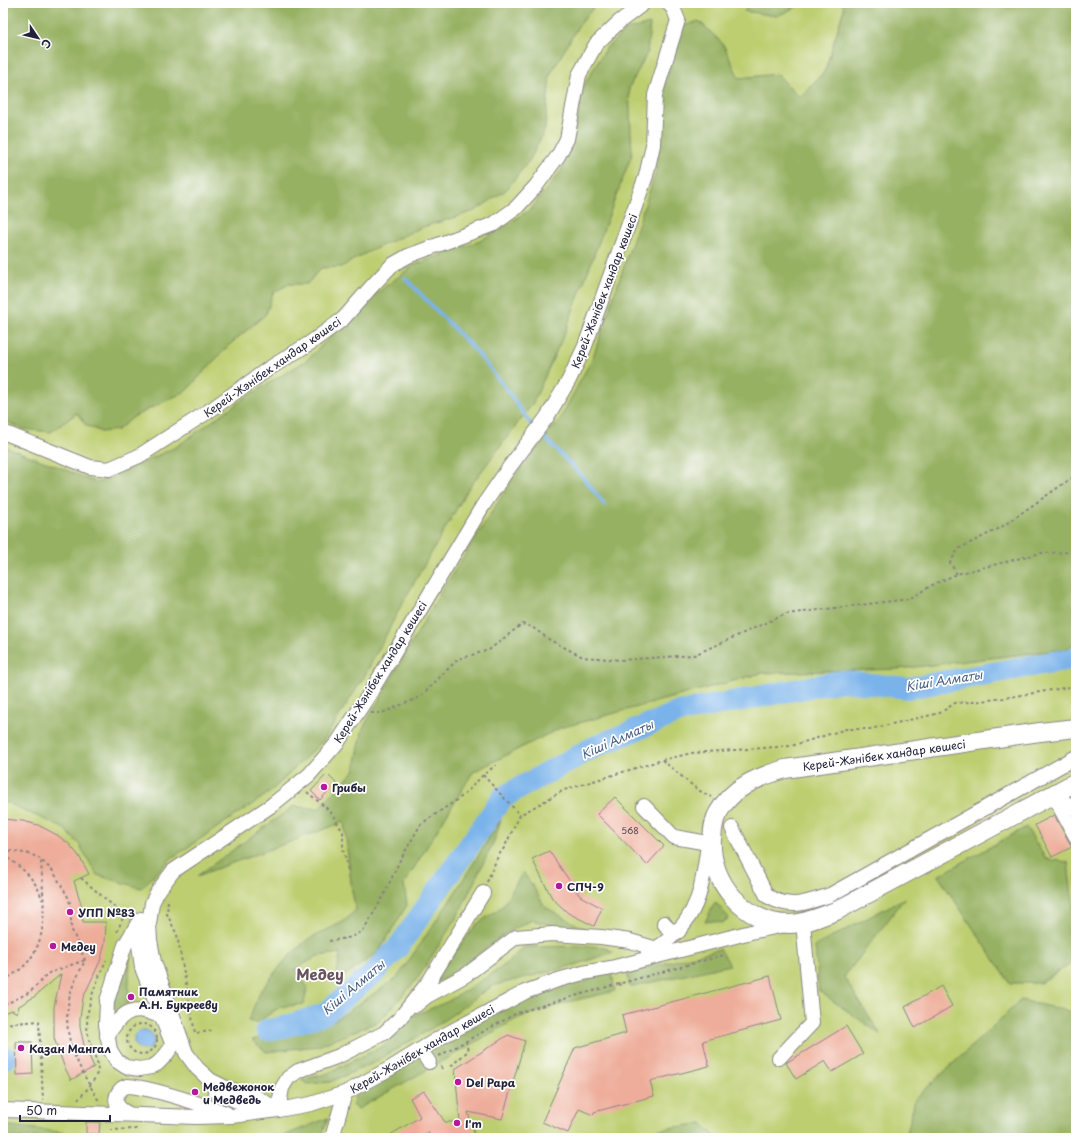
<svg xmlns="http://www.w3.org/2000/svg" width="1079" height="1141" font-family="'Playpen Sans',sans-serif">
	<rect width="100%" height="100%" fill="#fff"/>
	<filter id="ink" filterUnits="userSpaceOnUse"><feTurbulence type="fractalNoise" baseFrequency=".025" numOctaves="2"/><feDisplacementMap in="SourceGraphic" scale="8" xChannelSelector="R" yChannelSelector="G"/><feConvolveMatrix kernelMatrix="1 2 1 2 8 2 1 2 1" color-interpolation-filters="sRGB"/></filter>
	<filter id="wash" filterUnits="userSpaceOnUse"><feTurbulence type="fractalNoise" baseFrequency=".012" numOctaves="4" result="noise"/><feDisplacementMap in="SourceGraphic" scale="16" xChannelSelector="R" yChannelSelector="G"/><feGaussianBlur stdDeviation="0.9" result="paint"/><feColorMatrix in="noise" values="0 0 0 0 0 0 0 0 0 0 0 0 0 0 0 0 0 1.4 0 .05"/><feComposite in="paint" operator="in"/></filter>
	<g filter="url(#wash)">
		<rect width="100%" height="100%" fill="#f2e6ce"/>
		<path fill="#bdce70" stroke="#707856" d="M538,3H783V13L804,3H842L844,9L825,71L800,98L783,80L1076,582V1138H3V344Z"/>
		<g fill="#96b162" stroke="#5c6a4e">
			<path d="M3,3H597L577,28L550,75L545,129L531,158L507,189L475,211L420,228L368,252L341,267L321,268L307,284H289L273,293L266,314L228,346L186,391L135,416L117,430L101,432L86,425L77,413L51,432L23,429L3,420Z"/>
			<path d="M751,3H804L777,16L744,11Z"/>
			<path d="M842,3H1076V643L1066,649L898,669L762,673L560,728L473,772L404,884L407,905L378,953L336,981L340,953L318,956L295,969L307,987L304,1004L280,1007L256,1023L248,1021L261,990L287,958L308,939L343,922L356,910L352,891L344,822L197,876L294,806L318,809L354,771L363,728L438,597L514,477L560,419L593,357L655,175L664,121L660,104L681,27L699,21L723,44L739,78L777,74L800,97L825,71L844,9Z"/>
			<path d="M650,24L647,53L629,88L632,154L565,332L533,403L468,489L403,602L364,677L323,741L269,793L173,857L141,888L97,875L79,844L63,828L8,803H3V446L59,467L97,483L176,447L246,397L307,360L369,299L414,265L480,241L530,210L561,171L576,123L584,85L607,47L626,30Z"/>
			<path d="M501,819L494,841L458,915L418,978L380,1021L318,1046L266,1052L252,1040L335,1020L397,978L451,899Z"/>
			<path d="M1026,827L1046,859L1068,862L1073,905L1076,916V945L1070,964L1040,983H1010L938,876Z"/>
			<path d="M523,872L532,885L545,907L590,932L567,929L532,920L506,933L451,975L430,986L433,980L477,924L503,906Z"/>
			<path d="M905,898L844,977L880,1034L819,991L815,946Z"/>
			<path d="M715,902L729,918L722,923L713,921L705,922Z"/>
			<path d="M587,946L604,947L613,952L575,965L492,986L439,1024L373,1063L330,1082L307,1084L301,1080L326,1074L385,1045L399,1030L407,1018L447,1002L501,968L524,947Z"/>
			<path d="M720,949L730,965L630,987L627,973Z"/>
			<path d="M124,956L130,957L128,1006L110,1019Z"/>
			<path d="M611,968L615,991L568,1002L518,1018L358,1109L353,1105L356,1087L494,1008Z"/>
			<path d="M1021,1000L1076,1013V1138H906L915,1099Z"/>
			<path d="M328,1118L321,1138H278Z"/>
			<path d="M702,1123L717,1138H617L619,1136Z"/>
			<path d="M3,1125L109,1138H3Z"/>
		</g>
		<circle fill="#7ab3ea" stroke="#4e6a92" cx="144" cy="1040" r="10"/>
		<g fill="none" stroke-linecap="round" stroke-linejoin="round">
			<g stroke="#7ab3ea" stroke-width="3.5">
				<path d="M405,278L475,350L508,391L530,423"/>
				<path d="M545,438L581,475L605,505"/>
			</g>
			<g stroke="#7ab3ea" stroke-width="22">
				<path d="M267,1030L284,1027L324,1014L374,973L399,946L503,797L592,748L679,712L842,681L908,688L1076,658"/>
				<path d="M3,1059L6,1058"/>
			</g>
		</g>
		<g id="blocks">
			<g fill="#eead9a">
				<path d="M327,774L336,783L320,800L311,791Z"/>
				<path d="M615,797L664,846L647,865L597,814Z"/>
				<path d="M1054,815L1072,847L1052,857L1035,825Z"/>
				<path d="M3,819L23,821L38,825L57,835L69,844L79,856L89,874L74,881L81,904L83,922H106L105,942L101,959L83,998L80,1018V1027L84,1045L94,1067L71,1080L64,1066L54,1038V1007L61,974L34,997L19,1006L17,1013L12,1010L3,1013Z"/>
				<path d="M549,851L580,896L602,908L594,926L568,913L552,898L532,859Z"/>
				<path d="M770,976L781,1020L703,1041L709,1066L650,1081L654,1096L594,1112L593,1115L579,1109L568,1133L542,1122L575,1048L626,1033L622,1015Z"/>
				<path d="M941,986L952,1006L915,1028L905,1007Z"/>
				<path d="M846,1026L863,1054L832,1072L825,1061L796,1079L786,1063Z"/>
				<path d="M508,1035L525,1041L502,1119L468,1112L475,1137L469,1138H431L428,1132L419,1138H385L420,1117L410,1098L424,1091L445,1122H460L455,1069Z"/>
				<path d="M16,1042H32L33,1074L17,1075Z"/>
				<path d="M86,1122H100L99,1134H86Z"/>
			</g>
		</g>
	</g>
	<g filter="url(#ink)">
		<use href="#blocks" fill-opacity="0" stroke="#8a8484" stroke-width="1"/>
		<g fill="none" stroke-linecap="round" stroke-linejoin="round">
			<g stroke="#8a8484" stroke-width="16">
				<g id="minor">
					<path d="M3,432L90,467L109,469L139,456L212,409L268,369L310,343L343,319L372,286L392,265L408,256L494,224L516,208L536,186L558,156L567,139L579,75L596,44L619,22L644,3"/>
					<path d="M1053,795L1076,837"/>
					<path d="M1053,795L1076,809"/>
					<path d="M644,806L674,837L708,843"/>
					<path d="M732,828L767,896C791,910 805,903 830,895L1076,757"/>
					<path d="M141,919L138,937L142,968L172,1043"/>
					<path d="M138,923L125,945L107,1001L106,1025L110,1050L117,1061L126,1067L140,1069L151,1067L157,1064L165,1056L179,1037"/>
					<path d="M664,923L669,930L679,931"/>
					<path d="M648,952C656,949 662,945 669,939C700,914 703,882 708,844"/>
					<path d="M416,1005L427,996L466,975L516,937L552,934L601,937L630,941L657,949"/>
					<path d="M107,1036C119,1017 130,1003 154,1014"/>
					<path d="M420,1050L429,1062"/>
					<path d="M779,1058L812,1023L803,922"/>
					<path d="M215,1091L260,1112"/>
					<path d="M3,1110L196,1117L232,1116L278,1110L311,1104L345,1093L389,1069L441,1037L525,992L558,980L583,973L611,968L751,932L784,925"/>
					<path d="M278,1110L258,1098L226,1088L210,1080L197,1068L186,1053L154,962L150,940L149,924L152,903L158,891L173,871L272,805L309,775L337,743L367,698L482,507L508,469L547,417L569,380L585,346L646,176L653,145L655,95L678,20L673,8L668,3"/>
					<path d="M278,1110L282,1088L288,1078L298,1071L339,1056L384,1033L400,1018L430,980L483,893"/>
					<path d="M129,1114C125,1112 119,1109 117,1104C114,1096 120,1087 128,1086C134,1086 141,1088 147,1089C174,1095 200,1104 226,1113"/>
					<path d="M332,1138L345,1093"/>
				</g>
			</g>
			<g stroke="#8a8484" stroke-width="20">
				<path id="major" d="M1076,728L1040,732L785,769C758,777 732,787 718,813C713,821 713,830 712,839C709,882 746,924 789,924C805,924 822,916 836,911L1076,782"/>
			</g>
			<g stroke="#8a8484" stroke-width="2" stroke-dasharray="3 3" stroke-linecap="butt">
				<path d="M686,3L697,4L698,3"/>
				<path d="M957,574L950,563L958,549L1000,528L1076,475"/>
				<path d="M371,713H382L420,697L458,659L489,650L522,624L532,627L550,640L583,657L621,660L694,655L786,614L909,599L934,584L957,574L1041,553L1076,552"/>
				<path d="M662,760L692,753L791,746L846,729H870L940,713L955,703L973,702L1004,698L1076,686"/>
				<path d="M483,775L520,815"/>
				<path d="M307,792L330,811L343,832V849L347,863L348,872"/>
				<path d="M3,851H13L30,854L39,858L53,871L68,897L71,906V928L85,960C81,970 74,981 71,991C59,1035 77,1064 99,1101"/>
				<path d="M3,855C20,866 37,879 42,900"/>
				<path d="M81,878L124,915L117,932"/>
				<path d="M487,882L498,856L504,848L520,815L564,790L662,760L698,790L711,797"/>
				<path d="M168,901L167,914L177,935L195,1033L212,1031"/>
				<path d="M329,941L352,937L363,931L384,895L399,862L421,824L464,795L483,775L496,765"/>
				<path d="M3,980C55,956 43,906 41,860"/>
				<path d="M620,983L621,989"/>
				<path d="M3,997L6,1004L30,992L49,973L85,960"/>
				<circle cx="142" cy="1039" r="15"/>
				<path d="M3,1024L39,1021L43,1100"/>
				<path d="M439,1056L517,1013L571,997L724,955"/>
				<path d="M441,1066L443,1071"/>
				<path d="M451,1066L468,1051L466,1041"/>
				<path d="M78,1100C86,1090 99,1078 98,1065C95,1056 91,1048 89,1039C82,1011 96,985 106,960"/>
				<path d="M110,1130L137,1129"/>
			</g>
			<use href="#minor" stroke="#fff" stroke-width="14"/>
			<use href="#major" stroke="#fff" stroke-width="18"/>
		</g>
	</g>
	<g fill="#b5179e" stroke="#fff" stroke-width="1.5">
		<circle cx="324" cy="787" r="4"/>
		<circle cx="559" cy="886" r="4"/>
		<circle cx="70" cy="912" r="4"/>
		<circle cx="53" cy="946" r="4"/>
		<circle cx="131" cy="997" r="4"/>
		<circle cx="21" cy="1048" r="4"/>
		<circle cx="458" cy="1082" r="4"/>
		<circle cx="195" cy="1092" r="4"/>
		<circle cx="457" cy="1123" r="4"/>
	</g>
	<g text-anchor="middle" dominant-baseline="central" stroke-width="3.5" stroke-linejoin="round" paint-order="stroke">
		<g font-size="9" fill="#554553">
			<text x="630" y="830">568</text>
		</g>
		<g font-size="11" fill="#22223b" stroke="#fff">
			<text transform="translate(604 291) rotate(-69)">Керей-Жәнібек хандар көшесі</text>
			<text transform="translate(272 367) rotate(-35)">Керей-Жәнібек хандар көшесі</text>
			<text transform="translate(380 672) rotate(-58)">Керей-Жәнібек хандар көшесі</text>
			<text transform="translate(884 755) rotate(-8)">Керей-Жәнібек хандар көшесі</text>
			<text transform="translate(422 1049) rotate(-30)">Керей-Жәнібек хандар көшесі</text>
		</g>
		<g font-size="11" font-weight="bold" fill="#22223b" stroke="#fff" text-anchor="start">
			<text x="332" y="787">Грибы</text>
			<text x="567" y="886">СПЧ-9</text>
			<text x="78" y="912">УПП №83</text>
			<text x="61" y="946">Медеу</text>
			<text x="139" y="991">Памятник<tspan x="139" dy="13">А.Н. Букрееву</tspan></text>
			<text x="29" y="1048">Казан Мангал</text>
			<text x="466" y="1082">Del Papa</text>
			<text x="203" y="1086">Медвежонок<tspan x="203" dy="13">и Медведь</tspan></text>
			<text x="465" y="1123">I'm</text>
		</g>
		<g font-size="12" font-style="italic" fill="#455c81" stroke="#fff">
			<text transform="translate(944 680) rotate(-9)">Кіші Алматы</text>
			<text transform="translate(617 739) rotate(-24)">Кіші Алматы</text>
			<text transform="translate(353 987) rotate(-40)">Кіші Алматы</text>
		</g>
		<g font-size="15" font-weight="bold" fill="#69535c" stroke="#fff">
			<text x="320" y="973">Медеу</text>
		</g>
	</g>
	<rect width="1079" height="1141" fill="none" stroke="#fff" stroke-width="16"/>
	<g transform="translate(38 38) rotate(125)" stroke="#ffffff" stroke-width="3" paint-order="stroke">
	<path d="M0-3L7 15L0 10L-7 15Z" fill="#22223b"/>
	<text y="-6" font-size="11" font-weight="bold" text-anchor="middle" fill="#22223b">С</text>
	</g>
	<path d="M20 1115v6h90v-6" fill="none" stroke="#22223b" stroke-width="2"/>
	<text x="26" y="1115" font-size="12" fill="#22223b" stroke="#ffffff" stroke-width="3" paint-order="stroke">50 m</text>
</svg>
